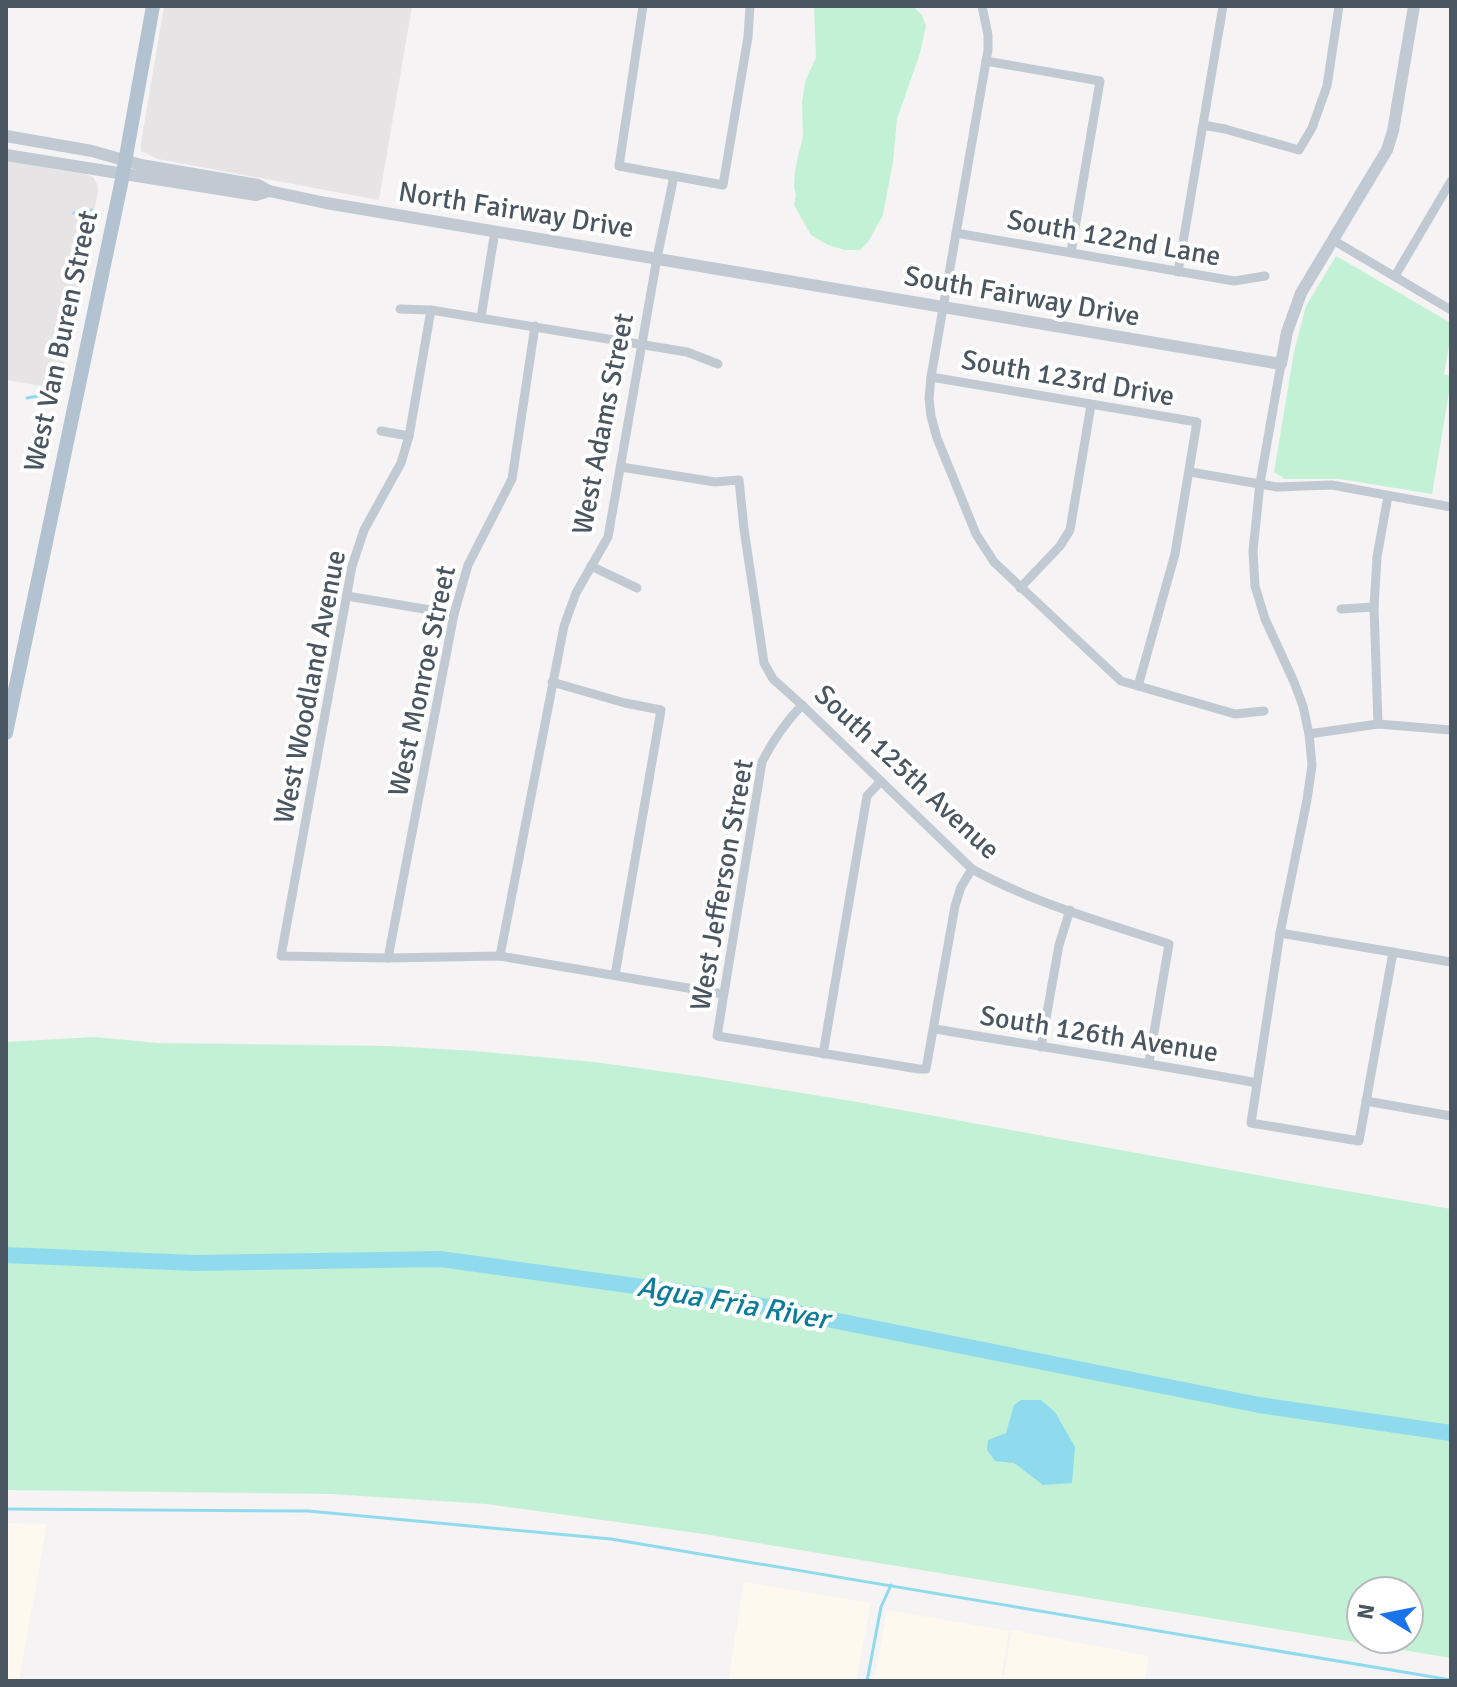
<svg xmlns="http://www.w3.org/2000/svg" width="1457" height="1687" font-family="Signika,sans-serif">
	<rect width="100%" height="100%" fill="#f5f3f3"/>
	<g fill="#fdf9ef">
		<path d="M6,1523L47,1524L19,1681H6Z"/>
		<path d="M744,1582L871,1603L856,1681H728Z"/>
		<path d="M887,1610L1009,1631L1001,1681H874Z"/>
		<path d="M1012,1630L1149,1656L1145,1681H1003Z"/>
	</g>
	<g fill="#e6e4e5">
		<path d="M164,6H412L379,200L158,159L141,151V143Z"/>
		<path d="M6,161L84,174L93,177L98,186V192L59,389L6,380Z"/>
	</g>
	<g fill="#c3f1d5" fill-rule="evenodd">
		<path d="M814,6H913L922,15L926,26L920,53L897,119L893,161L883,215L868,242L860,250H845L828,245L811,235L794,205L796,195L794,187L795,170L803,136L802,102L806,79L816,58Z"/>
		<path d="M1336,256L1451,323V335L1444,374L1451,376V380L1432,494L1340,479H1285L1274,472L1294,352L1306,306Z"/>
		<path d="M95,1037L157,1043L389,1046L475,1051L594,1062L703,1077L863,1103L1295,1182L1451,1209V1658L704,1534L487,1504L331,1494L6,1490V1042ZM1361,1591H1409V1639H1361Z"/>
	</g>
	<path fill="#90daee" d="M1021,1400H1041L1055,1412L1075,1447L1072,1483L1043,1485L1014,1463L995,1461L987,1450L988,1440L1006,1433L1014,1405Z"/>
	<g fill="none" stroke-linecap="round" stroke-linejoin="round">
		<g stroke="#90daee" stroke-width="3">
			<path d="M74,213L91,210"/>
			<path d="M27,398L43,395L53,397"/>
			<path d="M6,1509L308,1511L611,1539L1451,1680"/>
			<path d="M867,1681L881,1607L891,1585"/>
		</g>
		<path stroke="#90daee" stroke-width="16" d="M6,1255L194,1263L440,1259L722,1298L1259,1405L1451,1433"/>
		<g stroke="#c1cad2" stroke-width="9">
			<path d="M643,6L619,166L723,185L748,37L750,6"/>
			<path d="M982,6L988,35V50L931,377L929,398L931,416L937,438L976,534L994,562L1121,681L1235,714L1264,711"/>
			<path d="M986,61L1100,81L1071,252"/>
			<path d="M1203,125L1225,129L1299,150L1312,128L1327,86L1339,6"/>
			<path d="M956,233L1234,281L1265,276"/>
			<path d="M1333,240L1451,310"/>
			<path d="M1178,272L1223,6"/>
			<path d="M1395,276L1451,181"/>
			<path d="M400,309L431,310L687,352L718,364"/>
			<path d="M431,310L409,436L401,463L364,530L352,566L281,956L388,958L500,956L723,994"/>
			<path d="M481,317L495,231"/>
			<path d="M1281,364L1260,483L1253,551L1255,586L1265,619L1294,682L1303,706L1309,734L1312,765L1307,800L1280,933L1251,1123L1359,1141L1393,952"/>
			<path d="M931,377L1197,422L1175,554L1138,686"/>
			<path d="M381,431L409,436"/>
			<path d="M621,467L715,482L739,480L744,529L764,663L773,679L802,705L972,869C1033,903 1103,922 1169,944L1149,1062"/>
			<path d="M1190,472L1277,487L1332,485L1451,507"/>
			<path d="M591,566L637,588"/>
			<path d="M1020,588L1060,546L1070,530L1091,405"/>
			<path d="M347,596L454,614"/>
			<path d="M1341,609L1374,607"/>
			<path d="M552,682L625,703L661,710L615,975"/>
			<path d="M802,705C785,723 773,740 762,762L717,1036L919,1069H926L955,906L961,887L972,869"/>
			<path d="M1378,724L1374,607L1377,557L1388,496"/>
			<path d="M1309,734L1378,724L1451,730"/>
			<path d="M1280,933L1451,962"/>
			<path d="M500,956L564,626L576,593L608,537L657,258L674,176"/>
			<path d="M388,958L454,614L468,565L512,479L535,326"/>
			<path d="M935,1029C1042,1047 1150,1063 1257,1083"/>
			<path d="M1041,1047L1059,945L1070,910"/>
			<path d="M823,1054L867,796L880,782"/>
			<path d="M1366,1101L1451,1116"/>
		</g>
		<g stroke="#c1cad2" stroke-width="12">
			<path d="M6,136L92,151L141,165L258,185L269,191L326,203L1281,364L1287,332L1301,293L1387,150L1393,131L1414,6"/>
			<path d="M6,155L256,195L269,191"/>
		</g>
		<path stroke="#b3c2d1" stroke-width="14" d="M6,733L121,184L153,6"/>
	</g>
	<g text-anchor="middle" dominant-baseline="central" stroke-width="8" stroke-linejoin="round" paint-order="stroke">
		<g font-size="28" fill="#4a5661" stroke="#fff">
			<text transform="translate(516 210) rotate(9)">North Fairway Drive</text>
			<text transform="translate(1114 238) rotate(10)">South 122nd Lane</text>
			<text transform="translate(1022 296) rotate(10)">South Fairway Drive</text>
			<text transform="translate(61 341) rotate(-78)">West Van Buren Street</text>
			<text transform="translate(1068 378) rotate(10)">South 123rd Drive</text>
			<text transform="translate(603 424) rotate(-79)">West Adams Street</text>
			<text transform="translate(422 681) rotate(-78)">West Monroe Street</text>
			<text transform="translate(310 687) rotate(-79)">West Woodland Avenue</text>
			<text transform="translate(907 772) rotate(43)">South 125th Avenue</text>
			<text transform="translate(722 885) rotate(-80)">West Jefferson Street</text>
			<text transform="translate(1099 1034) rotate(9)">South 126th Avenue</text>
		</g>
		<g font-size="30" font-style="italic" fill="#0c7c9b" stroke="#fff">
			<text transform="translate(733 1303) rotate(10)">Agua Fria River</text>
		</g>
	</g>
	<rect width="1457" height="1687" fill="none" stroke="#4a5661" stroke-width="16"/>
	<g transform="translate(1385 1615) rotate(280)"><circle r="38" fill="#ffffff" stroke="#b7bbc0" stroke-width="2"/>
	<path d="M0-6L14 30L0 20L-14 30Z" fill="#1a73e8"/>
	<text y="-12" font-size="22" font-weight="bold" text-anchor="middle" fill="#4a5661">N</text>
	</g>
</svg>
